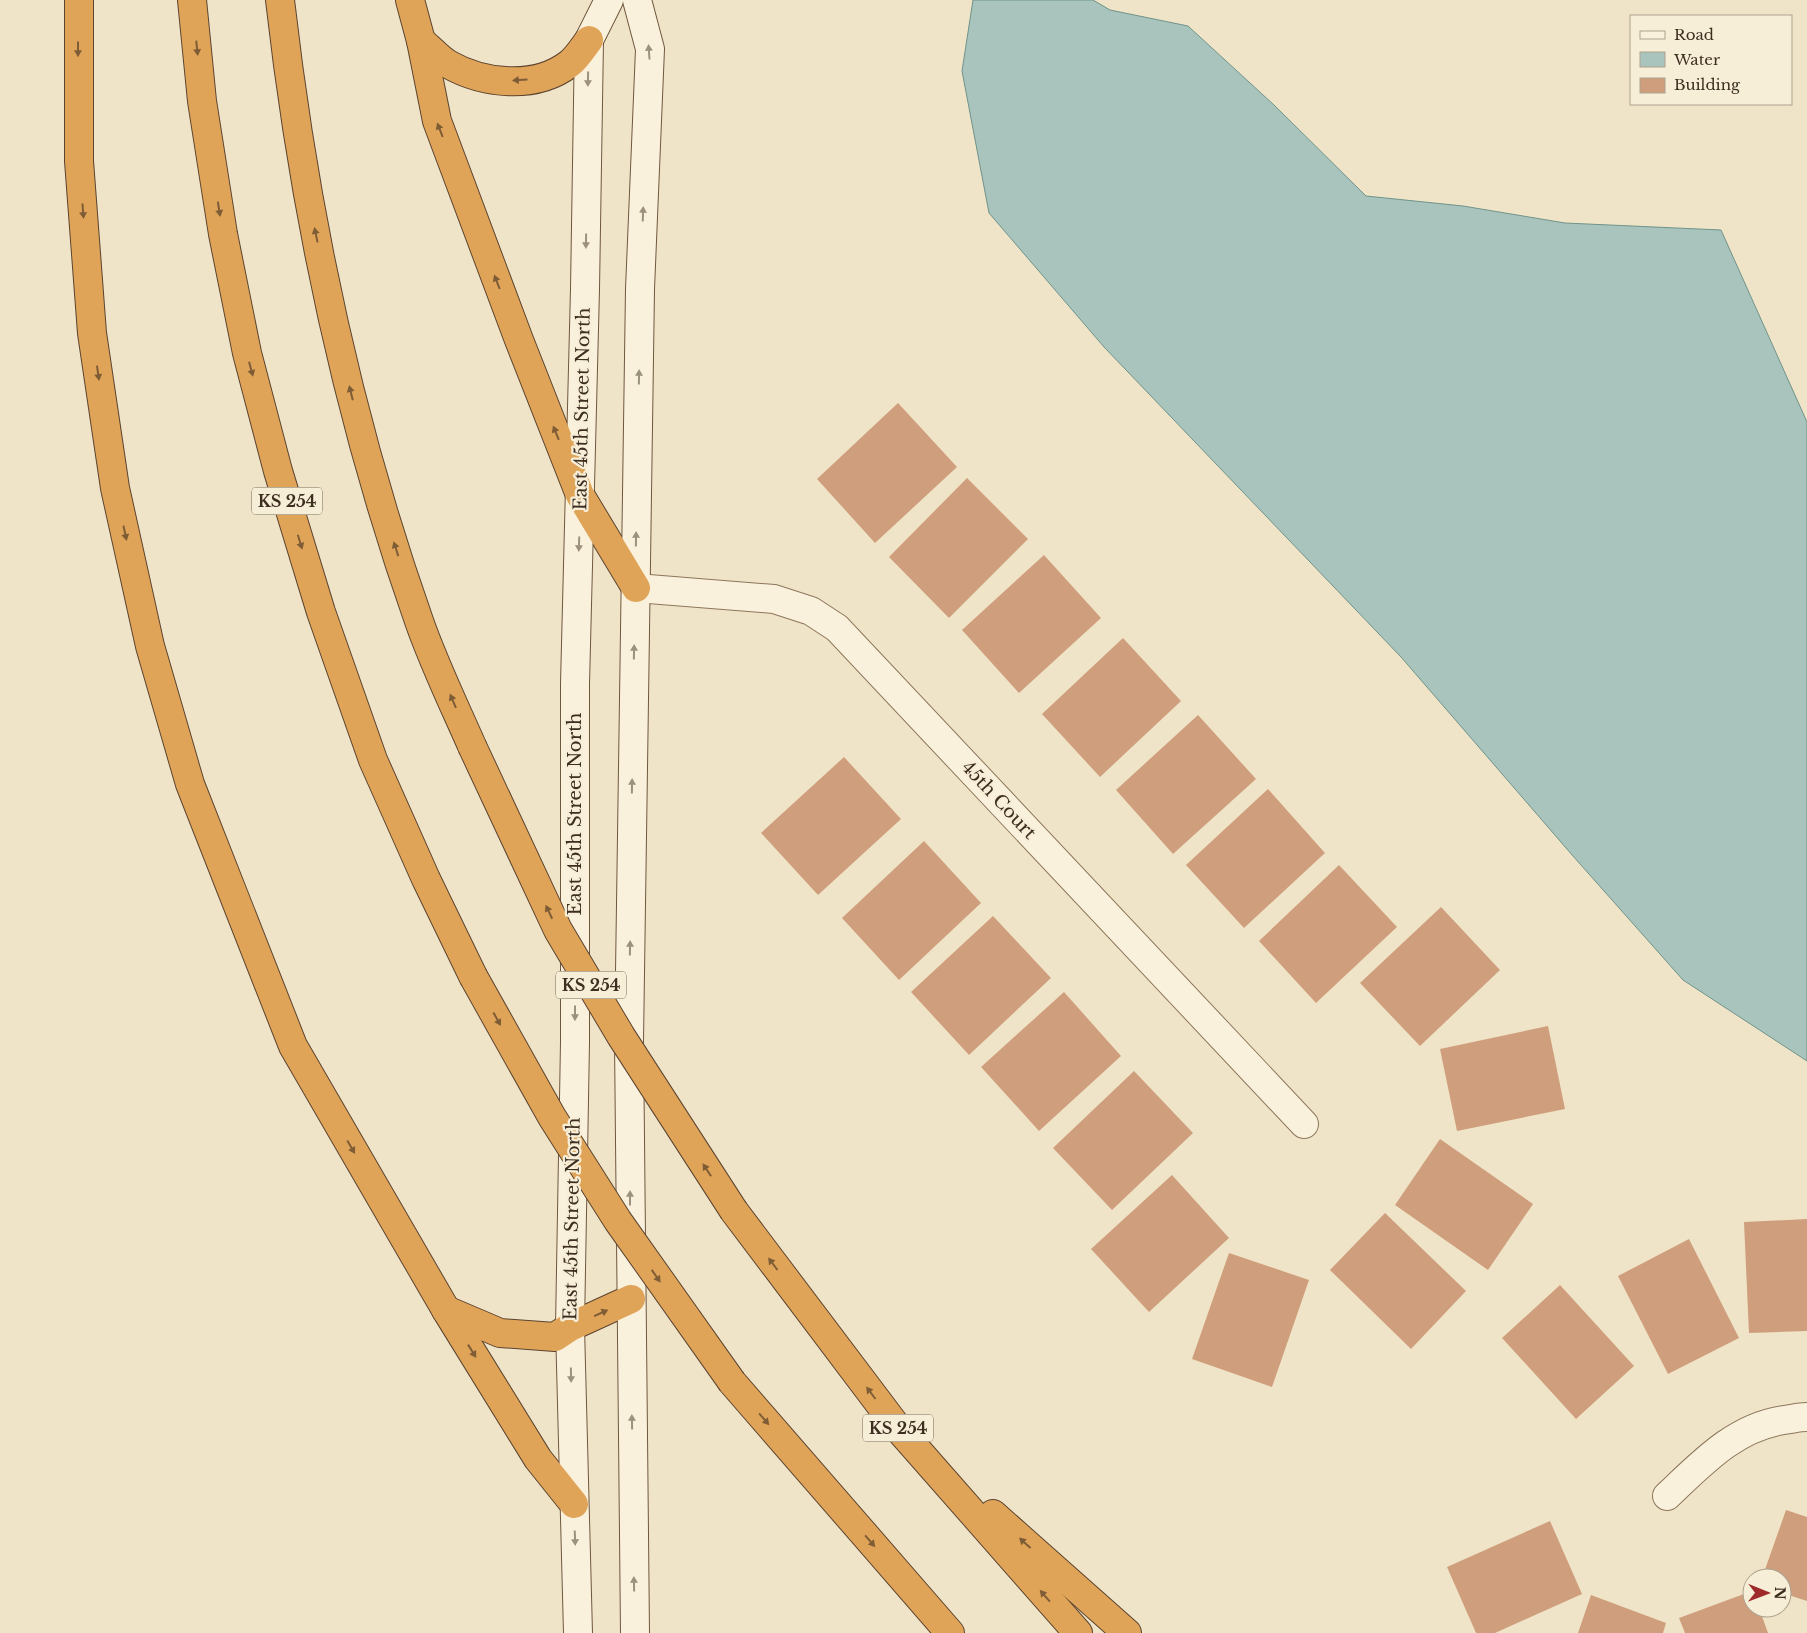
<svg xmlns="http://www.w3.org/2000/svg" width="1807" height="1633" font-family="'Libre Baskerville',serif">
	<rect width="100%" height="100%" fill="#f0e4c8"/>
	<path fill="#a9c4bc" stroke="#6f938a" d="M973,0H1093L1110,10L1188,26L1274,105L1366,196L1463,206L1565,223L1721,230L1807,422V1061L1683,980L1573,856L1401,657L1104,347L989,213L962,71Z"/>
	<g fill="#cf9f7d">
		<path d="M898,403L957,467L875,543L817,479Z"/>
		<path d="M967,478L1028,539L949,618L889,557Z"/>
		<path d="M1044,555L1101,618L1019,693L962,630Z"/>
		<path d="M1123,638L1181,701L1100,777L1042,714Z"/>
		<path d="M1198,715L1256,779L1173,854L1116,790Z"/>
		<path d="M844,757L901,819L818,895L761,833Z"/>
		<path d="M1268,789L1325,853L1244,928L1186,865Z"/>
		<path d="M924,841L981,903L899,980L842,918Z"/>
		<path d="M1339,865L1397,927L1316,1003L1259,941Z"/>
		<path d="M1441,907L1500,970L1420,1046L1360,983Z"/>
		<path d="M993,916L1051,978L969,1055L911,992Z"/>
		<path d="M1064,992L1121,1056L1039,1131L981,1067Z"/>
		<path d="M1548,1026L1565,1109L1457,1131L1440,1049Z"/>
		<path d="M1134,1071L1193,1133L1112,1210L1053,1148Z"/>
		<path d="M1440,1139L1533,1204L1488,1270L1395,1205Z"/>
		<path d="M1172,1175L1229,1238L1149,1312L1091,1249Z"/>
		<path d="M1385,1213L1466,1291L1411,1349L1330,1270Z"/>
		<path d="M1807,1219V1331L1749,1333L1744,1222Z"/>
		<path d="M1689,1239L1739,1338L1668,1374L1618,1276Z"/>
		<path d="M1229,1253L1309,1280L1272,1387L1192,1359Z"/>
		<path d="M1560,1285L1634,1366L1576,1419L1502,1338Z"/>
		<path d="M1786,1510L1807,1517V1601L1782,1593V1578H1762Z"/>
		<path d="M1550,1521L1582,1594L1495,1633H1476L1447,1567Z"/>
		<path d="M1752,1591V1608H1759L1768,1633H1685L1679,1618Z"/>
		<path d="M1591,1595L1666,1623L1663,1633H1578Z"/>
	</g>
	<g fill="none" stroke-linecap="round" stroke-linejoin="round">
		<g stroke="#8d765c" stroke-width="30">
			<g id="street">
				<path d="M636,588L774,599L811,611L837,628L1304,1124"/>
				<path d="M1667,1496C1702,1463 1735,1427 1784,1420C1792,1419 1799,1417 1807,1417"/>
			</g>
		</g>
		<g stroke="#6f573f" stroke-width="30">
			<g id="secondary">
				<path d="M578,1633L570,1327L575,1042V684L585,289L589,40L609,0"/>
				<path d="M635,1633L629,1041L640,289L650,49L637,0"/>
			</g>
		</g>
		<g stroke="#5b4430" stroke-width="30">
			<g id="highway">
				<path d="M79,0V161L92,333L115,488L150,646L190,784L293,1046L446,1310L538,1459L574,1504"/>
				<path d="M192,0L202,101L223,234L247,353L278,471L321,612L373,760L426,879L473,976"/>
				<path d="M280,0C304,211 348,420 419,621C434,664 454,705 472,746"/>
				<path d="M410,0L421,41L437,121L519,340L580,495L636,588"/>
				<path d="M421,41C430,48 438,58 448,64C483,84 535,90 569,64C577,58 583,48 589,40"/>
				<path d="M734,1211L897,1427L1078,1633"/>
				<path d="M446,1310L500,1333L555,1337L570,1327L631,1299"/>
				<path d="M732,1382L950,1633"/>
				<path d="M993,1514L1127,1633"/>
			</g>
		</g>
		<use href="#street" stroke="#faf1dc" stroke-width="28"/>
		<use href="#secondary" stroke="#faf1dc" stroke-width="28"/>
		<use href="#highway" stroke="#e0a458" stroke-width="28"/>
		<g stroke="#5b4430" stroke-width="30" stroke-linecap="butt">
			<g id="highway-bridge">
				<path d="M472,746L558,930L621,1036L734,1211"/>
				<path d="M473,976L552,1117L618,1221L732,1382"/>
			</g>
		</g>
		<use href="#highway-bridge" stroke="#e0a458" stroke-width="28"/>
	</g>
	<defs><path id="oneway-solid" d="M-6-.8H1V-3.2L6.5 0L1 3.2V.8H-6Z" transform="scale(1.25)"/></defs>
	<g fill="#7e5d36">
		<use href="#oneway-solid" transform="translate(197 48) rotate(84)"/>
		<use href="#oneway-solid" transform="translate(78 49) rotate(90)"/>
		<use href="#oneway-solid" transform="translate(520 80) rotate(176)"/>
		<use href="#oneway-solid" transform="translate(440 130) rotate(-111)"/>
		<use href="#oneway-solid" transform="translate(219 209) rotate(81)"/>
		<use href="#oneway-solid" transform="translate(83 211) rotate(86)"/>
		<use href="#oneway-solid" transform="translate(316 235) rotate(-102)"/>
		<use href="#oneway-solid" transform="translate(497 282) rotate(-111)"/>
		<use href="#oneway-solid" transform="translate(251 369) rotate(75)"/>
		<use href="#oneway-solid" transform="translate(98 373) rotate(82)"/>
		<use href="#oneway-solid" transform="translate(351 393) rotate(-104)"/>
		<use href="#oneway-solid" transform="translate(556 433) rotate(-112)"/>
		<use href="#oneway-solid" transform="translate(125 533) rotate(78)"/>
		<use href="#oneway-solid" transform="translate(300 542) rotate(73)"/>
		<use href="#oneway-solid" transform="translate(396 549) rotate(-108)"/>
		<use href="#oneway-solid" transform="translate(453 701) rotate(-113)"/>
		<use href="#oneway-solid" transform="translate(549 912) rotate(-115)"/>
		<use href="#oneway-solid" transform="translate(497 1019) rotate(61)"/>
		<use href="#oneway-solid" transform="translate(351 1147) rotate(60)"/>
		<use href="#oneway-solid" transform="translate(707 1170) rotate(-123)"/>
		<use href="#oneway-solid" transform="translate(773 1264) rotate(-127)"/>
		<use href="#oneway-solid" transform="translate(656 1276) rotate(55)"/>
		<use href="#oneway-solid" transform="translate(601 1313) rotate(-24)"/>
		<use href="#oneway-solid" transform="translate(472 1351) rotate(58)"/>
		<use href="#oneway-solid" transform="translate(871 1393) rotate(-127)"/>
		<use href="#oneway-solid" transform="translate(764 1419) rotate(49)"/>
		<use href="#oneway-solid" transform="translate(870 1541) rotate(49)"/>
		<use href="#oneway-solid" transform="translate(1025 1543) rotate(-138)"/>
		<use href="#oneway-solid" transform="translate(1045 1596) rotate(-131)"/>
	</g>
	<g fill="#9c907e">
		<use href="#oneway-solid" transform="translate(649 52) rotate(-94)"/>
		<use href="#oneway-solid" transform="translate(588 79) rotate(91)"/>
		<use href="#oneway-solid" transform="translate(643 214) rotate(-88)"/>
		<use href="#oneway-solid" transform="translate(586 241) rotate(91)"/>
		<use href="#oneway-solid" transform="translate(639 377) rotate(-89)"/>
		<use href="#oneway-solid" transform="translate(636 539) rotate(-89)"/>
		<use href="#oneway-solid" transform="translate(579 544) rotate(92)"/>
		<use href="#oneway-solid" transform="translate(634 652) rotate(-89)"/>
		<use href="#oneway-solid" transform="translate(632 786) rotate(-89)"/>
		<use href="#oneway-solid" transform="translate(630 948) rotate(-89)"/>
		<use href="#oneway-solid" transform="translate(575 1013) rotate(90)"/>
		<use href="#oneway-solid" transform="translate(630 1198) rotate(-90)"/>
		<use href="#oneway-solid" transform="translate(571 1375) rotate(89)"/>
		<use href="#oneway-solid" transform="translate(632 1422) rotate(-91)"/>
		<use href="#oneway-solid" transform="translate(575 1538) rotate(88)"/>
		<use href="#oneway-solid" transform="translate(634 1584) rotate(-91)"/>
	</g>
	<g text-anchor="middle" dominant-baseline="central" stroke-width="4.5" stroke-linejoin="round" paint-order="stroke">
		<g fill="#f7eed8" stroke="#756857" stroke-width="1">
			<rect x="252" y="487.5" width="70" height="27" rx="4"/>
			<rect x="556" y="971.5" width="70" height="27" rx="4"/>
			<rect x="863" y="1414.5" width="70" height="27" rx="4"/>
		</g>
		<g font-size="16" font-weight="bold" fill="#3d2e20">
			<text x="287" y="501">KS 254</text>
			<text x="591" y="985">KS 254</text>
			<text x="898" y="1428">KS 254</text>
		</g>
		<g font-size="18" fill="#3d2e20" stroke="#f7eed8">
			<text transform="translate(582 409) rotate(-89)">East 45th Street North</text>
			<text transform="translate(999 800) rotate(47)">45th Court</text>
			<text transform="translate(575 814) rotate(-90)">East 45th Street North</text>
			<text transform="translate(572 1219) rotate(-89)">East 45th Street North</text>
		</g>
	</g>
	<rect x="1630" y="15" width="162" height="90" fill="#f7eed8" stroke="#ada18e"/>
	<rect x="1640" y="31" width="25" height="8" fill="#faf1dc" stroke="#ada18e"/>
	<text x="1674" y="40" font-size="15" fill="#3d2e20">Road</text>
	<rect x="1640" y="52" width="25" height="15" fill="#a9c4bc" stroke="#ada18e"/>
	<text x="1674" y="65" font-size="15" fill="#3d2e20">Water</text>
	<rect x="1640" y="78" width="25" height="15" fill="#cf9f7d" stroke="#ada18e"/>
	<text x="1674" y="90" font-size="15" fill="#3d2e20">Building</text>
	<g transform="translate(1767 1593) rotate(91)"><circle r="24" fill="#f7eed8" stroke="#ada18e"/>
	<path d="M0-4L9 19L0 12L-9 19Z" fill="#9e2a2b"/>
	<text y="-8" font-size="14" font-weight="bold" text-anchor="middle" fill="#3d2e20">N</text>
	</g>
</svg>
